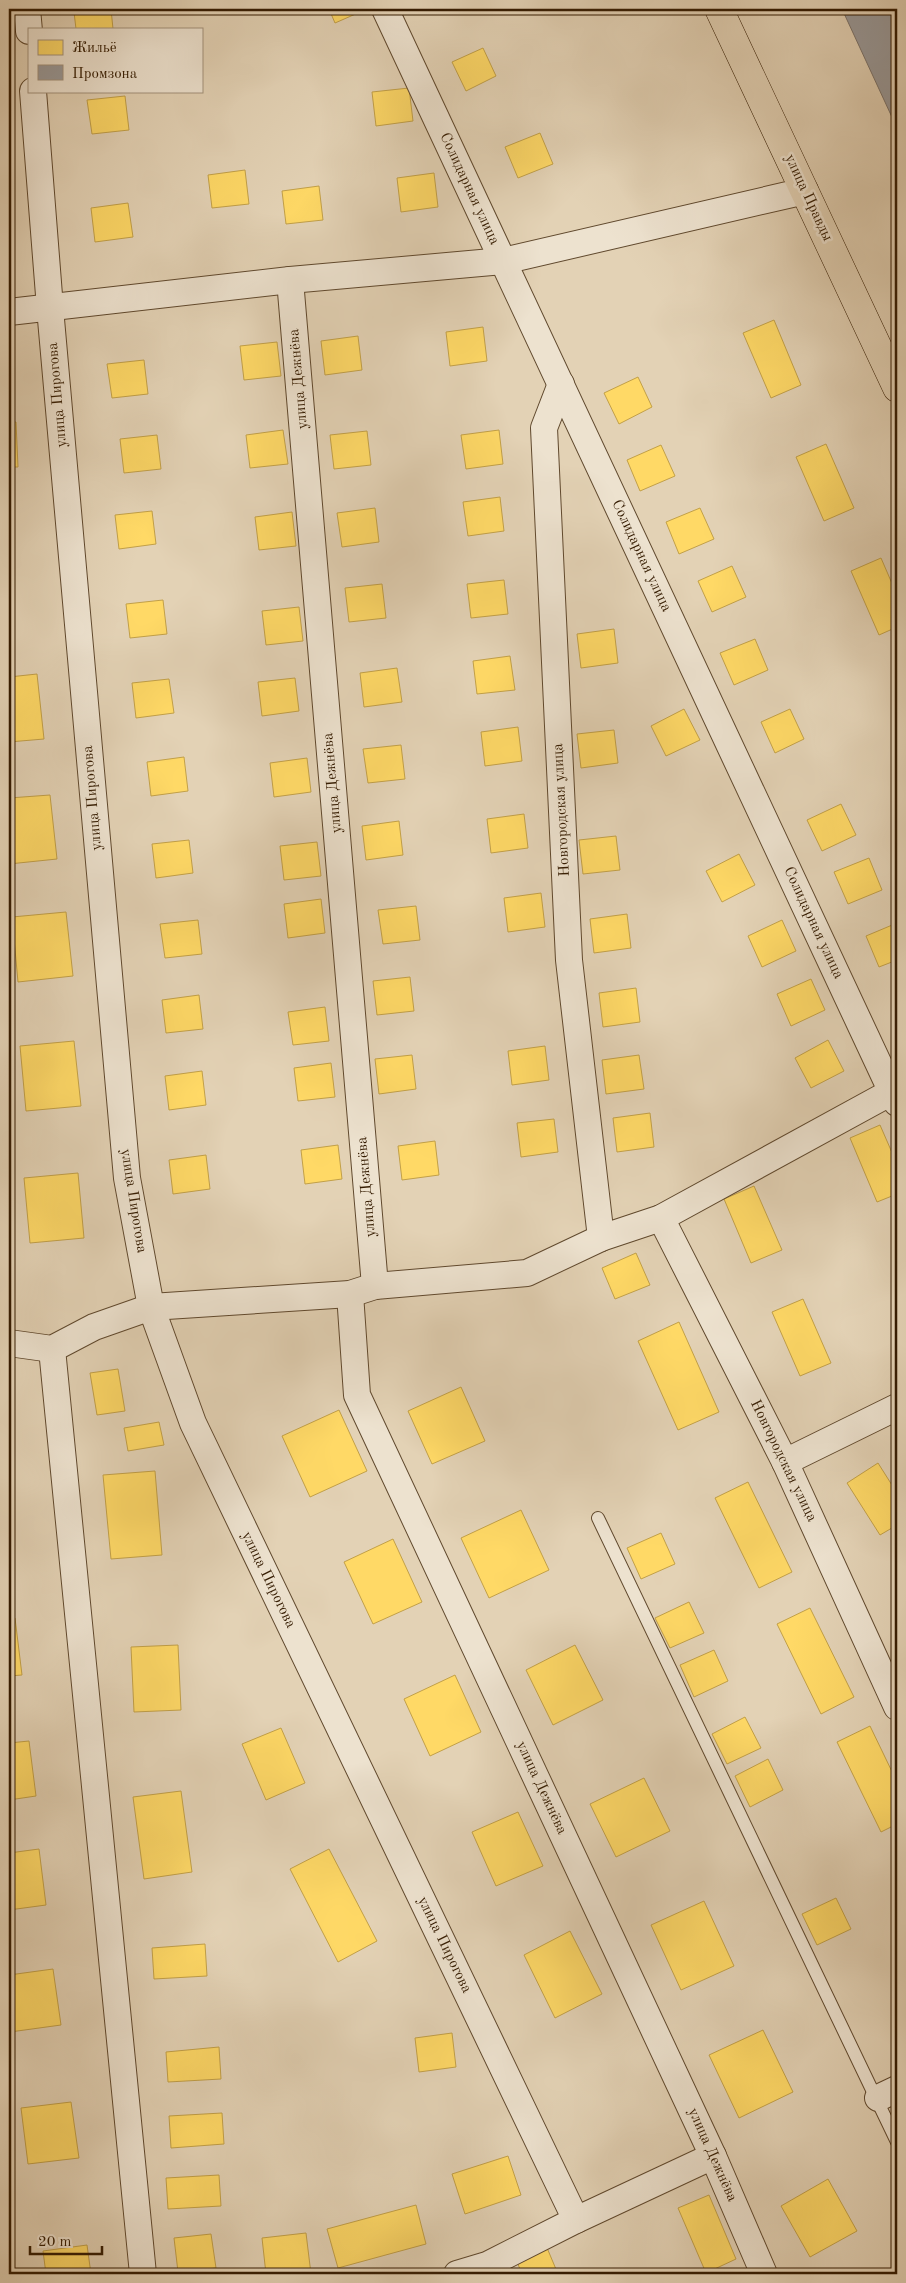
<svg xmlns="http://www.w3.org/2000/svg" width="906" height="2283" font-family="'Old Standard TT',serif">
	<rect width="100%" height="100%" fill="#e3d2b5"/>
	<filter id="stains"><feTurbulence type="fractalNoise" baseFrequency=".004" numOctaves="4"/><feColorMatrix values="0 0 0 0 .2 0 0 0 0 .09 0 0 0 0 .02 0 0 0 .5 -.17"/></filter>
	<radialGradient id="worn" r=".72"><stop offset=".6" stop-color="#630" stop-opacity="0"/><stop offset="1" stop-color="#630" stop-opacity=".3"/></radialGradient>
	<g fill="#ffd966" stroke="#c2a048">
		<path d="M111,9L113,29H76L74,12Z"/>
		<path d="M329,9H367L335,23Z"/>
		<path d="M483,48L496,76L466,91L452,62Z"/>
		<path d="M409,88L413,121L376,126L372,92Z"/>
		<path d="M125,96L129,130L92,134L87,100Z"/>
		<path d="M540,133L553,164L518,178L505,147Z"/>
		<path d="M245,170L249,204L212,208L208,175Z"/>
		<path d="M434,173L438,207L401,212L397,178Z"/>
		<path d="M319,186L323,220L286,224L282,191Z"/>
		<path d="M128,203L133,237L95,242L91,208Z"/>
		<path d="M774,320L801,385L771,398L743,333Z"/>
		<path d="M483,327L487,361L450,366L446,332Z"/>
		<path d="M358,336L362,370L325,375L321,341Z"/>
		<path d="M277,342L281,376L244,380L240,346Z"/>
		<path d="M144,360L148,394L112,398L107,364Z"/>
		<path d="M638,377L652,407L619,424L604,393Z"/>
		<path d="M9,422H16L18,467H9Z"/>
		<path d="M283,430L288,464L250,468L246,435Z"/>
		<path d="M499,430L503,464L466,469L461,435Z"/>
		<path d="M367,431L371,465L334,469L330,435Z"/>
		<path d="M157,435L161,469L124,473L120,439Z"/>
		<path d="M826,444L854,508L824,521L796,457Z"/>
		<path d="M661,445L675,476L640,491L627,460Z"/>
		<path d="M500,497L504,531L468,536L463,502Z"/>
		<path d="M375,508L379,542L342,547L337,513Z"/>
		<path d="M700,508L714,539L679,554L666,522Z"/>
		<path d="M152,511L156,544L119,549L115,515Z"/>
		<path d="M292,512L296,546L259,550L255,517Z"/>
		<path d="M881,558L897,595V627L879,635L851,571Z"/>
		<path d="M732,566L746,597L712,612L698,581Z"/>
		<path d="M504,580L508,614L471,618L467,584Z"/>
		<path d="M382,584L386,618L349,622L345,588Z"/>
		<path d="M163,600L167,634L130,638L126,604Z"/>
		<path d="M299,607L303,641L266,645L262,611Z"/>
		<path d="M614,629L618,663L581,668L577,634Z"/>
		<path d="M755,639L768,670L734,685L720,653Z"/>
		<path d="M510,656L515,690L477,694L473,661Z"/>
		<path d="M397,668L402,702L364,707L360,673Z"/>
		<path d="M37,674L44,739L9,742V677Z"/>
		<path d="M295,678L299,711L262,716L258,682Z"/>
		<path d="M169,679L174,713L136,718L132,683Z"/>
		<path d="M684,709L700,740L666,756L651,726Z"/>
		<path d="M790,709L804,739L775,753L761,722Z"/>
		<path d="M518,727L522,761L485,766L481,732Z"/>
		<path d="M614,730L618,763L581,768L577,734Z"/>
		<path d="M401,745L405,779L368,783L363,749Z"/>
		<path d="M184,757L188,791L151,796L147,762Z"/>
		<path d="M307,758L311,792L274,797L270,763Z"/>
		<path d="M50,795L57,859L9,864V798Z"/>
		<path d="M841,804L856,835L822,851L807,820Z"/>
		<path d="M524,814L528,848L491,853L487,819Z"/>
		<path d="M399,821L403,855L366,860L362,826Z"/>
		<path d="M616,836L620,870L583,874L579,840Z"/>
		<path d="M189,840L193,873L156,878L152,844Z"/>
		<path d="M317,842L321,876L284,880L280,846Z"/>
		<path d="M739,854L755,885L722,902L706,871Z"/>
		<path d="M869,858L882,890L848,904L834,872Z"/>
		<path d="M541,893L545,927L508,932L504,898Z"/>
		<path d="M321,899L325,933L288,938L284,904Z"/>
		<path d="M416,906L420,940L383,944L378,910Z"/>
		<path d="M66,912L73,976L18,982L12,917Z"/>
		<path d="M627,914L631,948L594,953L590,919Z"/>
		<path d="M198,920L202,954L165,958L160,924Z"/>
		<path d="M782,920L796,951L762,967L748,936Z"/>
		<path d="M897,923V960L879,967L866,936Z"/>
		<path d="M410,977L414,1011L377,1015L373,981Z"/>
		<path d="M811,979L825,1010L791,1026L777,994Z"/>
		<path d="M636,988L640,1022L603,1027L599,993Z"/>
		<path d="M199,995L203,1029L166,1033L162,1000Z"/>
		<path d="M325,1007L329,1041L293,1045L288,1012Z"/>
		<path d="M828,1040L844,1071L811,1088L795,1058Z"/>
		<path d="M74,1041L81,1106L26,1111L20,1046Z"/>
		<path d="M545,1046L549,1080L512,1085L508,1051Z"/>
		<path d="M412,1055L416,1089L379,1094L375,1059Z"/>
		<path d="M639,1055L644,1089L606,1094L602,1060Z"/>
		<path d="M331,1063L335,1097L298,1101L294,1068Z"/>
		<path d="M202,1071L206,1105L169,1110L165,1076Z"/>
		<path d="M650,1113L654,1147L617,1152L613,1118Z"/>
		<path d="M554,1119L558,1152L521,1157L517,1123Z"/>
		<path d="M880,1125L897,1164V1194L877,1202L850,1138Z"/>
		<path d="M435,1141L439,1175L402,1180L398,1146Z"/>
		<path d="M338,1145L342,1179L305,1184L301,1150Z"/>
		<path d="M206,1155L210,1189L173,1194L169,1160Z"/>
		<path d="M78,1173L84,1238L30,1243L24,1178Z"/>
		<path d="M754,1186L782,1250L751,1263L724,1199Z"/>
		<path d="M636,1253L650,1285L615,1299L602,1268Z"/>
		<path d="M803,1299L831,1363L800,1376L772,1312Z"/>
		<path d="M679,1322L719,1412L678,1430L638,1341Z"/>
		<path d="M118,1369L125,1411L97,1415L90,1373Z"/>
		<path d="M461,1387L485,1441L432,1464L408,1411Z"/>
		<path d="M339,1410L367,1471L310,1497L282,1436Z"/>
		<path d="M159,1422L164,1445L128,1451L124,1428Z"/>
		<path d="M878,1463L897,1493V1525L880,1535L847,1483Z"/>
		<path d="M155,1471L162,1555L111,1559L103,1475Z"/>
		<path d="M748,1482L792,1572L759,1588L715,1498Z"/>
		<path d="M521,1510L549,1570L489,1598L461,1538Z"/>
		<path d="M661,1533L675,1564L641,1579L627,1548Z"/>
		<path d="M393,1539L422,1602L373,1624L344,1562Z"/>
		<path d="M689,1602L704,1633L670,1648L655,1618Z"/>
		<path d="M810,1608L854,1697L821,1714L777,1624Z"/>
		<path d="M15,1618L22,1675L9,1676V1619Z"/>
		<path d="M178,1645L181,1710L134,1712L131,1647Z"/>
		<path d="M575,1645L603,1700L553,1725L526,1670Z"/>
		<path d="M714,1650L728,1681L694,1697L680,1665Z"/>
		<path d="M455,1675L481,1732L430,1756L404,1699Z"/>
		<path d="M745,1717L761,1748L727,1764L712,1734Z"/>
		<path d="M870,1726L897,1782V1824L881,1832L837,1742Z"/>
		<path d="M281,1728L305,1783L266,1800L242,1744Z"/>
		<path d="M29,1741L36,1796L9,1800V1743Z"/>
		<path d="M768,1759L783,1790L750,1807L735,1776Z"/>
		<path d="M644,1778L670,1831L616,1857L590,1804Z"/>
		<path d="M181,1791L192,1872L144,1879L133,1797Z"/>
		<path d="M518,1812L543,1866L496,1886L472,1832Z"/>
		<path d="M39,1849L46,1905L9,1910V1853Z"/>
		<path d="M329,1849L377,1941L338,1962L290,1869Z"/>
		<path d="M836,1898L851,1929L817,1945L802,1914Z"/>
		<path d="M704,1901L734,1966L681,1990L651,1925Z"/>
		<path d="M570,1931L602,1994L555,2018L524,1955Z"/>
		<path d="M205,1944L207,1976L154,1979L152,1948Z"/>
		<path d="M53,1969L61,2025L10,2032L9,1975Z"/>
		<path d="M763,2030L793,2092L739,2118L709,2055Z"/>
		<path d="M452,2033L456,2067L419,2072L415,2038Z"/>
		<path d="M219,2047L221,2079L168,2082L166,2052Z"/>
		<path d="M71,2102L79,2158L28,2164L21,2108Z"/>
		<path d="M222,2113L224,2144L171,2148L169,2116Z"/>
		<path d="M508,2156L521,2195L465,2214L452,2174Z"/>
		<path d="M219,2175L221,2206L168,2209L166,2178Z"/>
		<path d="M828,2179L857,2231L810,2257L781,2206Z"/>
		<path d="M709,2195L736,2259L706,2273L678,2208Z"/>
		<path d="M416,2205L426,2244L338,2268L327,2229Z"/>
		<path d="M306,2233L311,2274H266L262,2238Z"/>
		<path d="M211,2234L216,2268L178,2272L174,2238Z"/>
		<path d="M545,2243L558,2274H522L515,2257Z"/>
		<path d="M87,2245L91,2274H46L43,2251Z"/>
	</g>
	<path fill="#999" stroke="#7b736b" d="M842,9H897V128Z"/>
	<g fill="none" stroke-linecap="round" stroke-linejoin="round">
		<g stroke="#60492e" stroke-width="14">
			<path id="service" d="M598,1518L897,2142"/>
		</g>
		<g stroke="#60492e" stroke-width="28">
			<g id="minor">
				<path d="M27,9L29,31"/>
				<path d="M385,9L897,1103"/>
				<path d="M33,91L50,308L127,1178L151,1307L193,1423L576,2220"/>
				<path d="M290,280L375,1286"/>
				<path d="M9,312L290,280L503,261L805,191"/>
				<path d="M561,384L544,428L569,960L601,1238"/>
				<path d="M661,1218L785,1462L897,1707"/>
				<path d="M350,1294L357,1395L713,2156L764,2274"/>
				<path d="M9,1343L52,1349L94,1327L151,1307L350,1294L375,1286L527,1273L601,1238L661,1218L897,1089"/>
				<path d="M52,1349L143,2274"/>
				<path d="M785,1462L897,1407"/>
				<path d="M878,2098L897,2089"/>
				<path d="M457,2274L487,2265L576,2220L713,2156"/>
			</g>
		</g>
		<g stroke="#341b01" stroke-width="29">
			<path id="primary" d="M719,9L897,388"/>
		</g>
		<use href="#service" stroke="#ede2cf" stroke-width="12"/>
		<use href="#minor" stroke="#ede2cf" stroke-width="26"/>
		<use href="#primary" stroke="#e3d2b5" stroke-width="28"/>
	</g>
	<g text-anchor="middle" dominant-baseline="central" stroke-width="5" stroke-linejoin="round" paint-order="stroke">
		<g font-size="15" fill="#341b01" stroke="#ede2cf">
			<text transform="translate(469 189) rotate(65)">Солидарная улица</text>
			<text transform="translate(808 198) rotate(65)">улица Правды</text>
			<text transform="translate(299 379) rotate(-95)">улица Дежнёва</text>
			<text transform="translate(58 395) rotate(-95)">улица Пирогова</text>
			<text transform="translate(641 556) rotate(65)">Солидарная улица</text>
			<text transform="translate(333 783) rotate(-95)">улица Дежнёва</text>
			<text transform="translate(93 798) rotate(-95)">улица Пирогова</text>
			<text transform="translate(562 810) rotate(-93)">Новгородская улица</text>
			<text transform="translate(813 923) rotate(65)">Солидарная улица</text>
			<text transform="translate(367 1187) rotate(-95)">улица Дежнёва</text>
			<text transform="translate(133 1201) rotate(81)">улица Пирогова</text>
			<text transform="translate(783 1461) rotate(64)">Новгородская улица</text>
			<text transform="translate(268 1580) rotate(64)">улица Пирогова</text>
			<text transform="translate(541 1788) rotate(65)">улица Дежнёва</text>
			<text transform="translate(444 1945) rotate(64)">улица Пирогова</text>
			<text transform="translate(712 2155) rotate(66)">улица Дежнёва</text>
		</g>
	</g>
	<rect width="906" height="2283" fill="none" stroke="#e3d2b5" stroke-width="30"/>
	<rect x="10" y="10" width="886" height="2263" fill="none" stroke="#341b01" stroke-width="2.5"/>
	<rect x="15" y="15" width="876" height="2253" fill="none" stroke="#341b01"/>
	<rect x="28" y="28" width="175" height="65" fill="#ede2cf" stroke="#a3927d"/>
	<rect x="38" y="40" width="25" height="15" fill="#ffd966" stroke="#a3927d"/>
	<text x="72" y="52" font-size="15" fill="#341b01">Жильё</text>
	<rect x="38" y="65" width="25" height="15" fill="#999999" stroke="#a3927d"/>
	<text x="72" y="78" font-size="15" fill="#341b01">Промзона</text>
	<path d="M30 2246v8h72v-8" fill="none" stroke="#341b01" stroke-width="2.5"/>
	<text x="38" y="2246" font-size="15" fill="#341b01" stroke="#ede2cf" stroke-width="4" paint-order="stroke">20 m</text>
	<rect width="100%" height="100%" filter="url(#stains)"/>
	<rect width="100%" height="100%" fill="url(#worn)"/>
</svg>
